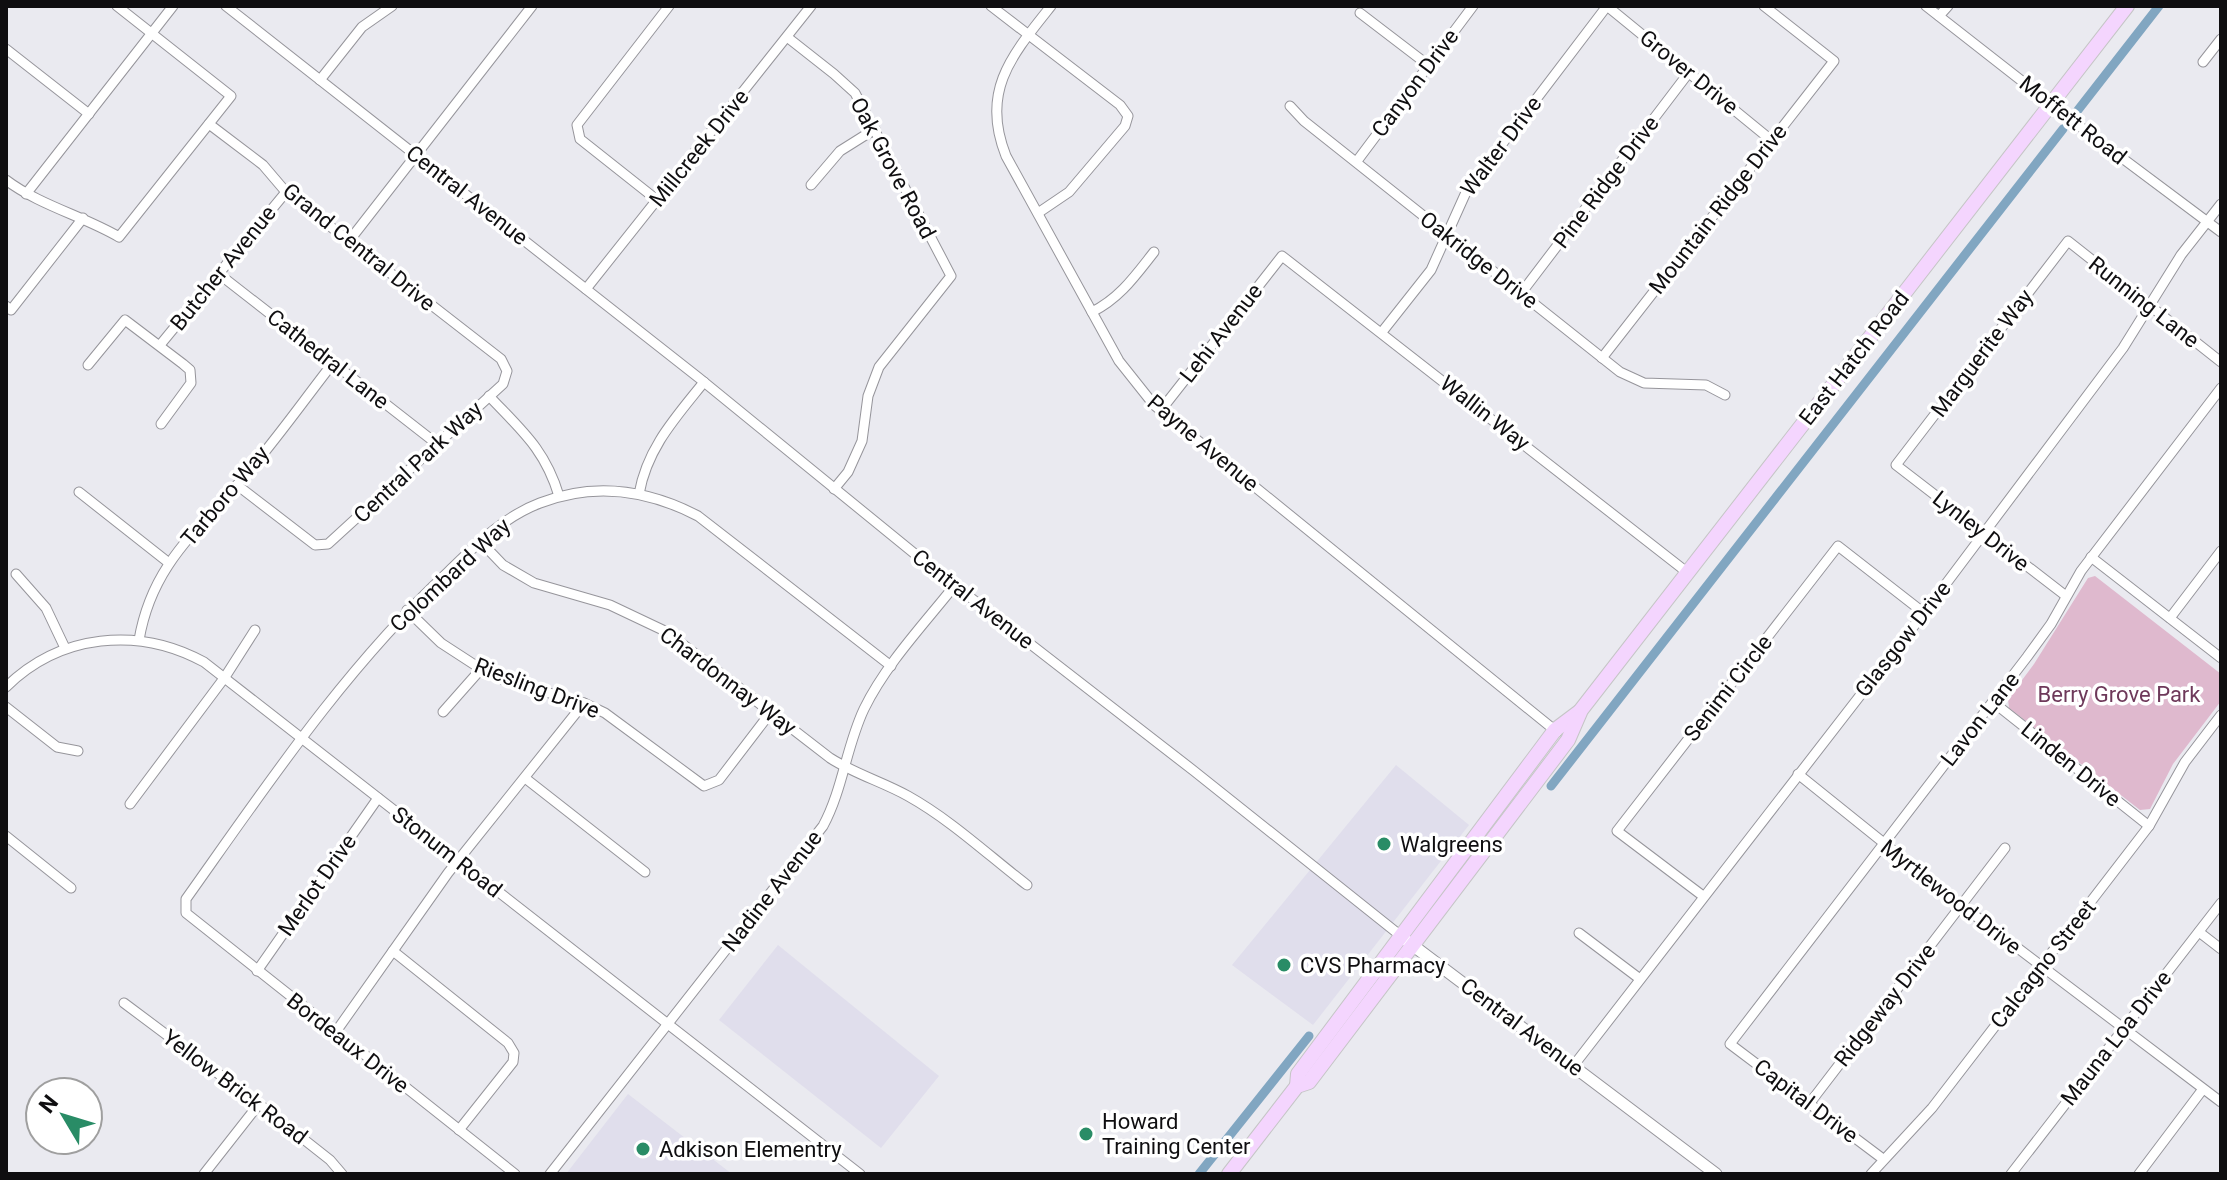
<svg xmlns="http://www.w3.org/2000/svg" width="2227" height="1180" font-family="Roboto,sans-serif">
	<rect width="100%" height="100%" fill="#eaeaf0"/>
	<g fill="#e0deec">
		<path d="M1396,765L1469,825L1313,1025L1232,965Z"/>
		<path d="M778,945L939,1076L881,1148L719,1020Z"/>
		<path d="M628,1094L672,1128L732,1174H566Z"/>
	</g>
	<path fill="#dfb9ce" d="M2095,576L2221,674V701L2173,764L2150,809L2140,810L2009,708L2008,699L2034,664L2088,578Z"/>
	<g fill="none" stroke-linecap="round" stroke-linejoin="round">
		<g stroke="#81a6c1" stroke-width="9">
			<path d="M2078,110L2159,6"/>
			<path d="M1551,786L2063,129"/>
			<path d="M1199,1174L1309,1036"/>
		</g>
		<g stroke="#96959b" stroke-width="11">
			<g id="minor">
				<path d="M226,6L699,378L926,563L1194,771L1401,936"/>
				<path d="M991,6L1120,105L1128,116L1125,126L1069,192L1038,213"/>
				<path d="M1051,6C1012,55 980,91 1006,156L1119,361L1154,405L1557,732"/>
				<path d="M1926,6L2078,125L2221,232"/>
				<path d="M1360,13L1428,65"/>
				<path d="M1939,16L1948,6"/>
				<path d="M787,37L834,74L855,93L951,276L879,367L868,396L862,441L848,472L834,489"/>
				<path d="M6,49L89,114"/>
				<path d="M2203,62L2221,39"/>
				<path d="M320,80L362,27L392,6"/>
				<path d="M1290,106L1304,121L1620,372L1644,383L1706,385L1725,395"/>
				<path d="M209,124L263,165L286,192L501,359L507,371L503,384L328,544L315,545L237,485"/>
				<path d="M1357,161L1473,6"/>
				<path d="M6,180C39,205 83,216 119,237L231,96L117,6"/>
				<path d="M811,185L840,151L875,129"/>
				<path d="M26,194L173,6"/>
				<path d="M657,200L580,139L577,125L669,6"/>
				<path d="M349,241L532,6"/>
				<path d="M219,274L437,444"/>
				<path d="M586,289L811,6"/>
				<path d="M1522,292L1690,71"/>
				<path d="M6,306L11,310L83,218"/>
				<path d="M1092,312C1120,298 1135,276 1154,252"/>
				<path d="M1382,332L1431,270L1467,190L1607,6L1771,140"/>
				<path d="M160,345L286,192"/>
				<path d="M1602,358L1834,61L1764,6"/>
				<path d="M88,365L125,320L183,364L190,370L191,383L161,424"/>
				<path d="M489,396C521,430 545,449 559,496"/>
				<path d="M1161,410L1282,256L1688,573"/>
				<path d="M79,492L169,563"/>
				<path d="M639,494C647,448 676,417 704,382"/>
				<path d="M480,541L503,565L534,583L610,605L667,632L830,758C855,774 883,782 908,796C951,820 988,855 1027,885"/>
				<path d="M2091,557L2221,658"/>
				<path d="M16,574L46,608L65,648"/>
				<path d="M2066,596L1896,465L2068,241L2221,362"/>
				<path d="M407,610L441,643L481,669L504,680L584,703L605,713L704,786L719,780L771,712"/>
				<path d="M2170,618L2221,551"/>
				<path d="M139,640C151,569 192,535 237,485C271,447 301,404 333,363"/>
				<path d="M6,687C60,634 138,626 204,662L860,1174"/>
				<path d="M1993,702L2149,826"/>
				<path d="M6,707L57,747L78,751"/>
				<path d="M443,712L481,669"/>
				<path d="M1798,774L1961,905L2221,1102"/>
				<path d="M525,778L645,872"/>
				<path d="M130,804L225,677L255,630"/>
				<path d="M6,836L71,888"/>
				<path d="M1703,896L1617,831L1838,546L1924,613"/>
				<path d="M2199,932L2221,949"/>
				<path d="M1579,933L1640,979"/>
				<path d="M393,951L508,1043L514,1053L513,1062L459,1130"/>
				<path d="M257,971L378,798"/>
				<path d="M124,1003L259,1104L330,1160L342,1174"/>
				<path d="M335,1033L448,873L584,703"/>
				<path d="M1574,1065L1924,613L2123,348L2181,255L2221,204"/>
				<path d="M1809,1104L2005,848"/>
				<path d="M1883,1159L1730,1044L2027,657L2051,624L2081,571L2221,388"/>
				<path d="M204,1174L259,1104"/>
				<path d="M515,1174L186,913V899C267,785 345,668 448,572C476,545 503,517 540,503C594,482 648,490 698,516L891,666"/>
				<path d="M550,1174L823,826C843,789 846,747 864,709C886,664 924,624 955,585"/>
				<path d="M1871,1174L1932,1108L2149,826L2185,762L2221,715"/>
				<path d="M2011,1174L2221,903"/>
				<path d="M2139,1174L2203,1089"/>
			</g>
		</g>
		<g stroke="#96959b" stroke-width="13">
			<path id="tertiary" d="M1407,941L1716,1174"/>
		</g>
		<g stroke="#c5c5c6" stroke-width="16">
			<g id="primary">
				<path d="M1297,1086L1298,1074L1555,730L1579,712"/>
				<path d="M1229,1174L1297,1086L1309,1082L1568,740L1581,710L2127,6"/>
			</g>
		</g>
		<use href="#minor" stroke="#fff" stroke-width="9"/>
		<use href="#tertiary" stroke="#fff" stroke-width="11"/>
		<use href="#primary" stroke="#f4d5fe" stroke-width="14"/>
	</g>
	<g fill="#298c66" stroke="#fff" stroke-width="3">
		<circle cx="1384" cy="844" r="8"/>
		<circle cx="1284" cy="965" r="8"/>
		<circle cx="1086" cy="1134" r="8"/>
		<circle cx="643" cy="1149" r="8"/>
	</g>
	<g text-anchor="middle" dominant-baseline="central" stroke-width="7" stroke-linejoin="round" paint-order="stroke">
		<g font-size="22" fill="#0f0e10" stroke="#fff">
			<text transform="translate(1689 72) rotate(39)">Grover Drive</text>
			<text transform="translate(1415 83) rotate(-53)">Canyon Drive</text>
			<text transform="translate(2073 120) rotate(38)">Moffett Road</text>
			<text transform="translate(1501 146) rotate(-53)">Walter Drive</text>
			<text transform="translate(699 148) rotate(-51)">Millcreek Drive</text>
			<text transform="translate(893 168) rotate(62)">Oak Grove Road</text>
			<text transform="translate(1606 182) rotate(-53)">Pine Ridge Drive</text>
			<text transform="translate(467 195) rotate(38)">Central Avenue</text>
			<text transform="translate(1718 209) rotate(-52)">Mountain Ridge Drive</text>
			<text transform="translate(359 247) rotate(39)">Grand Central Drive</text>
			<text transform="translate(1479 260) rotate(38)">Oakridge Drive</text>
			<text transform="translate(223 268) rotate(-51)">Butcher Avenue</text>
			<text transform="translate(2144 302) rotate(38)">Running Lane</text>
			<text transform="translate(1221 333) rotate(-52)">Lehi Avenue</text>
			<text transform="translate(1982 353) rotate(-53)">Marguerite Way</text>
			<text transform="translate(1854 358) rotate(-52)">East Hatch Road</text>
			<text transform="translate(328 359) rotate(38)">Cathedral Lane</text>
			<text transform="translate(1485 413) rotate(38)">Wallin Way</text>
			<text transform="translate(1203 443) rotate(40)">Payne Avenue</text>
			<text transform="translate(418 462) rotate(-43)">Central Park Way</text>
			<text transform="translate(225 496) rotate(-50)">Tarboro Way</text>
			<text transform="translate(1981 531) rotate(38)">Lynley Drive</text>
			<text transform="translate(450 575) rotate(-43)">Colombard Way</text>
			<text transform="translate(973 599) rotate(38)">Central Avenue</text>
			<text transform="translate(1903 639) rotate(-52)">Glasgow Drive</text>
			<text transform="translate(728 681) rotate(37)">Chardonnay Way</text>
			<text transform="translate(537 688) rotate(21)">Riesling Drive</text>
			<text transform="translate(1728 688) rotate(-52)">Senimi Circle</text>
			<text transform="translate(1980 719) rotate(-52)">Lavon Lane</text>
			<text transform="translate(2071 764) rotate(39)">Linden Drive</text>
			<text transform="translate(447 852) rotate(38)">Stonum Road</text>
			<text transform="translate(317 885) rotate(-55)">Merlot Drive</text>
			<text transform="translate(772 891) rotate(-52)">Nadine Avenue</text>
			<text transform="translate(1951 897) rotate(38)">Myrtlewood Drive</text>
			<text transform="translate(2043 964) rotate(-52)">Calcagno Street</text>
			<text transform="translate(1885 1005) rotate(-52)">Ridgeway Drive</text>
			<text transform="translate(1522 1027) rotate(37)">Central Avenue</text>
			<text transform="translate(2116 1038) rotate(-52)">Mauna Loa Drive</text>
			<text transform="translate(348 1043) rotate(38)">Bordeaux Drive</text>
			<text transform="translate(235 1087) rotate(37)">Yellow Brick Road</text>
			<text transform="translate(1806 1101) rotate(37)">Capital Drive</text>
		</g>
		<g font-size="22" fill="#6e395a" stroke="#fff">
			<text x="2119" y="694">Berry Grove Park</text>
		</g>
		<g font-size="22" fill="#0f0e10" stroke="#fff" text-anchor="start">
			<text x="1400" y="844">Walgreens</text>
			<text x="1300" y="965">CVS Pharmacy</text>
			<text x="1102" y="1121">Howard<tspan x="1102" dy="25">Training Center</tspan></text>
			<text x="659" y="1149">Adkison Elementry</text>
		</g>
	</g>
	<rect width="2227" height="1180" fill="none" stroke="#0f0e10" stroke-width="16"/>
	<g transform="translate(64 1116) rotate(308)"><circle r="38" fill="#ffffff" stroke="#9f9f9f" stroke-width="2"/>
	<path d="M0-6L14 30L0 20L-14 30Z" fill="#298c66"/>
	<text y="-12" font-size="22" font-weight="bold" text-anchor="middle" fill="#0f0e10">N</text>
	</g>
</svg>
